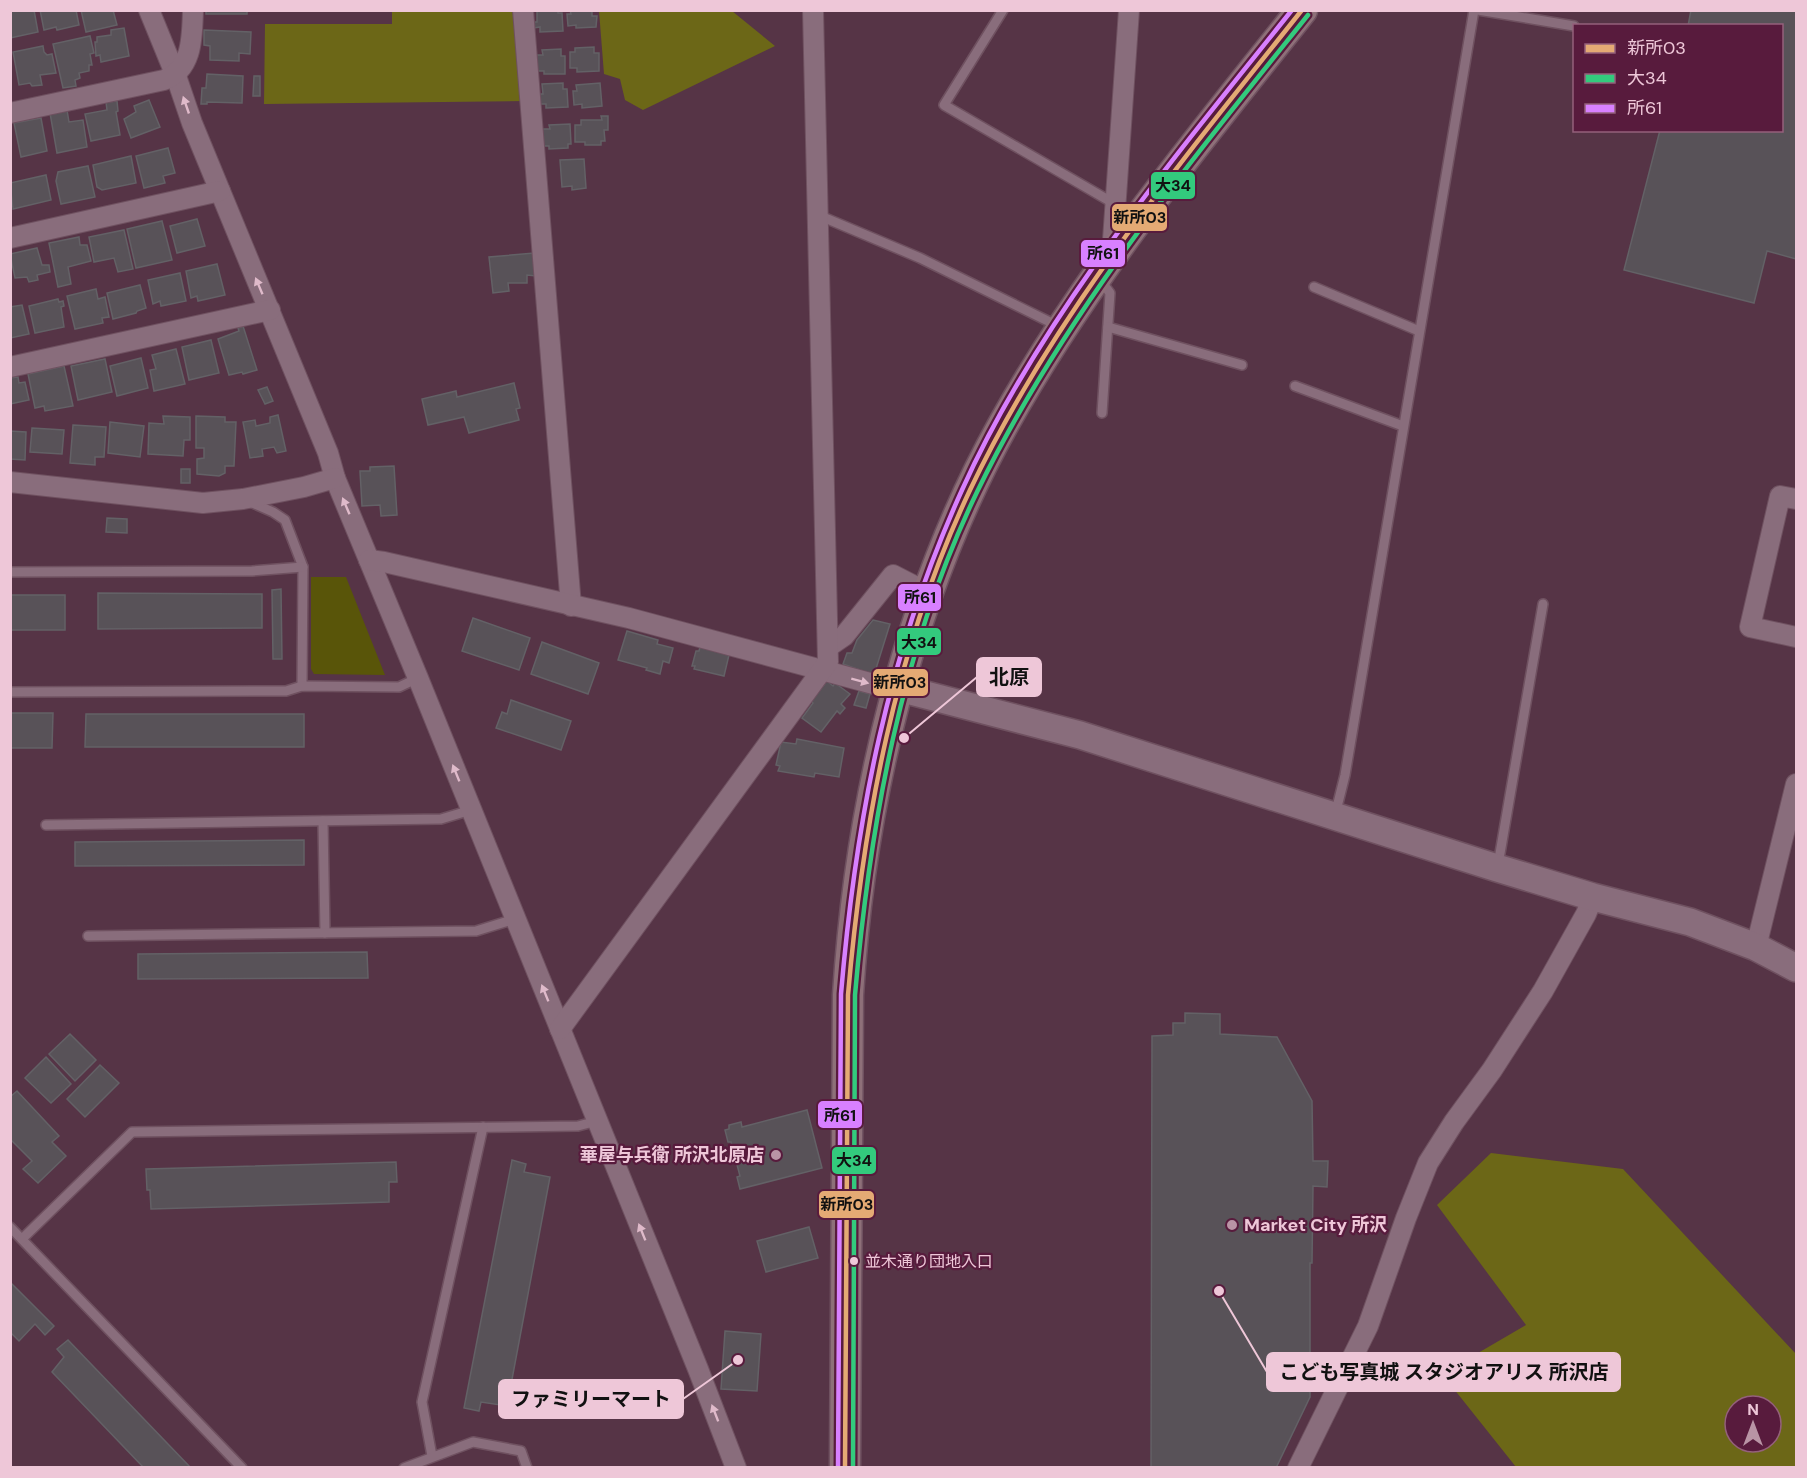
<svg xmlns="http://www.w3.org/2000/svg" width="1807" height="1478" font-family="'DM Sans','Noto Sans JP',sans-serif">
	<rect width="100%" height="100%" fill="#563446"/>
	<path fill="#595509" d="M311,577H346L385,675L314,674L311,669Z"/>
	<g fill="#6c6717" fill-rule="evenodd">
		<path d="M392,11H519L525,101L264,104L265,24H392Z"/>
		<path d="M599,11H732L775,46L643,110L625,100L620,79L604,74Z"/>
		<path d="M1491,1153L1623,1169L1796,1354V1467H1516L1442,1374L1526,1325L1437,1205ZM1735,1406H1771V1442H1735Z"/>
	</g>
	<g fill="#585258" stroke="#636166" stroke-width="1.5">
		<path d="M10,10H34L38,32L10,38Z"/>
		<path d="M40,10H76L79,25L57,30L56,27L44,30Z"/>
		<path d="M81,10H113L117,25L86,32Z"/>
		<rect x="206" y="10" width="41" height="4"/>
		<path d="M537,10H558V13H562L563,31L540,32V27L534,28L533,22H537Z"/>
		<path d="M570,10H592V16H597L596,27L576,28V25L568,26L567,14H571Z"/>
		<path d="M1691,10H1796V259L1767,251L1754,303L1624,270L1660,130H1782V26H1688Z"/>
		<path d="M124,28L129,56L101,62L100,55L96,56L95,42H97V37L111,35V30Z"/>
		<path d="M204,30L251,32L250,54L239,53V61L210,60V46L204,45Z"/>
		<path d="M90,36L94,53L90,54L92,65H89V71L79,73L80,78L75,80L76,86L63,88L53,44Z"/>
		<path d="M43,46L44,52L47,55L52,54L56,73L40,75L42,85L32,86L30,83L19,85L13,52Z"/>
		<path d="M594,47V53H599V71L577,72V68H570V52H575V48Z"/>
		<path d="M561,49V56H565V74H544V71H536V55H543L542,50Z"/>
		<path d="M207,74L243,76L242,103L207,102V104H201L202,88H206Z"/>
		<path d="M254,76H260V96H253Z"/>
		<path d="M563,83V89H567L568,107L546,108V104H540L539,94H543L542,84Z"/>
		<path d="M600,83L602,106L582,108V104L574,105L573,91H577L576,85Z"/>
		<path d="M149,100L160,127L131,138L124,119L136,112L134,106Z"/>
		<path d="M117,101L118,111L116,112L120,135L91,141L85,114L107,110L106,102Z"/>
		<path d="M67,110L69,122L83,120L87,147L57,153L50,113Z"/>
		<path d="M601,116H608V130H604L605,141H601V145H585V142H575V125H581V120H602Z"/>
		<path d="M41,118L47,151L21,157L14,123Z"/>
		<path d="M570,124L571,144H568V148L549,149V146H543L542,129H550L549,125Z"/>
		<path d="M168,148L175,173L163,176L165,183L144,188L136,156Z"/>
		<path d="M131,156L136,183L102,190L97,187L93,165Z"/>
		<path d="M584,159L586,188L572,190V186L562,187L560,160Z"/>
		<path d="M88,166L95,197L61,204L56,181L58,172Z"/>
		<path d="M46,175L51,200L13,209L10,183Z"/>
		<path d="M197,219L205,246L177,253L170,226Z"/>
		<path d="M162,221L172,260L136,268L127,229Z"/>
		<path d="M124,230L133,269L118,272L114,258L94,262L89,237Z"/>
		<path d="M79,237L80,245H87L91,261L68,267L71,284L58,287L49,243Z"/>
		<path d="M37,248L42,265H49L50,272L37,275L38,280L29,282L27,277L15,278L10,254Z"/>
		<path d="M534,253L536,276L527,275V283H508L509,291L493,293L489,257Z"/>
		<path d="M217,264L225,295L198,301L197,296L191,298L186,271Z"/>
		<path d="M180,273L186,301L161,306L160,301L153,304L148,280Z"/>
		<path d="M140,285L146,308L137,311L136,313L113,319L107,293Z"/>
		<path d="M96,289L98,299L105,297L109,317L102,318L103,323L75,329L67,296Z"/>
		<path d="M58,299L59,302L63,301L64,306L61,307L64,327L35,333L29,306Z"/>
		<path d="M22,305L29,334L10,338V307Z"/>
		<path d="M243,326L257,370L243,374L242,372L229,375L218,339L239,331L238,328Z"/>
		<path d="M211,340L219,373L189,380L182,347Z"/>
		<path d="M176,349L185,384L154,391L150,370L156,369L152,355Z"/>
		<path d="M141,358L148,388L117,396L110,366Z"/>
		<path d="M105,359L112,392L78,400L71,366Z"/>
		<path d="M64,366L73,406L45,411L44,406L35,408L28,374Z"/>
		<path d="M18,377L19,383L25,382L29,400L10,404V378Z"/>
		<path d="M514,383L520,408L516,409L519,420L469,433L464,417L428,425L422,399L456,391L457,397Z"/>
		<path d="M267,387L273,401L265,404L258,390Z"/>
		<path d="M278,415L286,451L277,453L274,447L262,449L263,456L250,458L243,422L255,420L256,426L270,423V417Z"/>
		<path d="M163,416L190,417V440H184L183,456L148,454L149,423L164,424Z"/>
		<path d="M196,416L225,417V422H236L234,466H225V473L219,476L197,474V459L204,458V448H196Z"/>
		<path d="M110,422L144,426L140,457L108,453Z"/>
		<path d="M73,425L106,427L104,457H95V465L70,463Z"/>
		<path d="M32,428L64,430L62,454L30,452Z"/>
		<path d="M10,431L26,432L25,460L10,459Z"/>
		<path d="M394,466L397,515L381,516L380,505L362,506L360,471H370V467Z"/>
		<rect x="181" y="469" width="9" height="14"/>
		<path d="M107,518L127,519V533L106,532Z"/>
		<path d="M281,589L282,659H273L272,590Z"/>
		<path d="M98,593L262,594V628L98,629Z"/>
		<rect x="10" y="595" width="55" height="35"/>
		<path d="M473,618L530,638L519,670L462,651Z"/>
		<path d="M873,620L890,624L874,675L843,664L847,653H852L857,640Z"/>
		<path d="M627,631L658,640L657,644L673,648L669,663L663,661L660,674L646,670L647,668L618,660Z"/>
		<path d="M542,642L599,663L588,694L531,674Z"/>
		<path d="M700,647L729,655L724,676L694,669L695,666H692L696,651H699Z"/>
		<path d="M827,681L833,686L835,683L850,694L841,704L845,708L840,714L837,711L821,732L802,718L813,703L811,701Z"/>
		<path d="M859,691L870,694L866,708L854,705Z"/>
		<path d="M511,700L571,721L561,750L496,728L502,712L507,714Z"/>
		<path d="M10,713H53L52,748H10Z"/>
		<path d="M86,714H304V747H85Z"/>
		<path d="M797,739L844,748L839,777L815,773L814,777L778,771L780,766L776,765L781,742L796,744Z"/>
		<path d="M304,840V865L75,866V842Z"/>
		<path d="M367,952L368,978L138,979V954Z"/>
		<path d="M1185,1013L1220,1014V1034L1277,1037L1312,1101L1313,1161H1328L1327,1187L1313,1186L1312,1263H1310V1397L1276,1468H1151L1152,1036L1173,1035V1023H1185Z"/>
		<path d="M70,1034L96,1060L75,1081L49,1054Z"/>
		<path d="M46,1057L71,1084L51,1103L25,1078Z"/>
		<path d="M100,1065L119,1083L85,1117L67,1099Z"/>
		<path d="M17,1091L59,1136L52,1142L66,1156L38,1183L23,1169L32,1161L10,1139V1097Z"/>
		<path d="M807,1110L822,1168L740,1189L737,1177L740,1176L731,1142H728L725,1130L729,1129V1125L741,1122L742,1127Z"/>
		<path d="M512,1160L526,1164L524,1172L550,1177L507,1406L481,1402L479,1411L464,1408Z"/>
		<path d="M396,1162L397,1182H389V1202L151,1209L150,1190H147L146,1169Z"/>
		<path d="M809,1227L818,1258L766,1272L757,1241Z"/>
		<path d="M10,1282L54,1326L45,1335L35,1324L19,1341L10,1332Z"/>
		<path d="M725,1331L761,1334L757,1391L721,1389Z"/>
		<path d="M68,1340L191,1468H144L52,1372L64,1357L57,1349Z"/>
	</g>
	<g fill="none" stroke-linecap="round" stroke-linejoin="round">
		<g stroke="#6f5160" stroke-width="12">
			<g id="lane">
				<path d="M1003,10L944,105L1115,204"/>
				<path d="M1478,10L1574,26"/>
				<path d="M818,215L920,258L1060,327"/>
				<path d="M1101,281L1110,293L1102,413"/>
				<path d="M1314,287L1419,331"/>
				<path d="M1108,327L1242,365"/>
				<path d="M1295,386L1403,426"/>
				<path d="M248,501L273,512L285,520L303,567L302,686"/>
				<path d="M10,572L252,571L303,567"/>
				<path d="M10,692L286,691L302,686L399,687L418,678"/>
				<path d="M1335,815L1345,775L1474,10"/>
				<path d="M323,821L325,933"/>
				<path d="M46,825L441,819L471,810"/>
				<path d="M1498,865L1543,604"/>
				<path d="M88,936L476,931L515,919"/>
				<path d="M10,1227L242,1468"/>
				<path d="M22,1239L132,1132L578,1126L597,1121"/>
				<path d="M432,1456L422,1402L483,1127"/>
				<path d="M404,1468L473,1442L521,1451L527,1468"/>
			</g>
		</g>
		<g stroke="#6f5160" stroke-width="22">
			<g id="street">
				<path d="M149,10L176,76L192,123L328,453L335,478L418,678L698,1369L736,1468"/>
				<path d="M523,10L571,606"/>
				<path d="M10,113L164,80C193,69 192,37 193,10"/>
				<path d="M10,238L220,191"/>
				<path d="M1112,254L1129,10"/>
				<path d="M10,367L270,310"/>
				<path d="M10,482L203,503L243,499L304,487L335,478"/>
				<path d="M1796,499L1780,496L1750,627L1796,637"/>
				<path d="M369,560L384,562L629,618L881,686L899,688"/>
				<path d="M828,647L844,636L893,575L928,593"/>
				<path d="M1756,947L1796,784"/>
				<path d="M560,1029L828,662L813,10"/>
				<path d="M1298,1468L1368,1326L1406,1218L1428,1163L1454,1122L1492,1070L1543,991L1586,914L1593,897"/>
			</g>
		</g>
		<g stroke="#6f5160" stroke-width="30">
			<path id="secondary" d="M899,688L1080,735L1497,868L1593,897L1690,922L1756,947L1796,968"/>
		</g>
		<g stroke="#6f5160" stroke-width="33">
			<path id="primary" d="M845,1468L848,995C860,802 908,596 1003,425C1086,276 1196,143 1302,10"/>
		</g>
		<use href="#lane" stroke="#896d7c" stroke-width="9"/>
		<use href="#street" stroke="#896d7c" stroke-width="20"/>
		<use href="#secondary" stroke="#896d7c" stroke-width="27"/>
		<use href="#primary" stroke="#8e7079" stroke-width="30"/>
		<g stroke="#581b3d" stroke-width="9">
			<path id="bus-1" d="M845,1468L848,995C863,822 895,648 970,490C1054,314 1181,162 1302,10"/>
		</g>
		<g stroke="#581b3d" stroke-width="9">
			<path id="bus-2" d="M853,1468L855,995C870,823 901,649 977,492C1062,317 1187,166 1308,15"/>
		</g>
		<g stroke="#581b3d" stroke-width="9">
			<path id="bus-3" d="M838,1468L841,994C856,817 888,653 962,490C1040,317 1174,158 1292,10"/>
		</g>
		<use href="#bus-1" stroke="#e4aa74" stroke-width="4.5"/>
		<use href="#bus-2" stroke="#33ca7d" stroke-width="4.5"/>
		<use href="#bus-3" stroke="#d880ff" stroke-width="4.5"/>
	</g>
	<defs><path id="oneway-solid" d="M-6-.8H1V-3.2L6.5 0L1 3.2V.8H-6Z" transform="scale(1.5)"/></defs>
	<g fill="#dfbaca">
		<use href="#oneway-solid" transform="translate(186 105) rotate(-109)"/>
		<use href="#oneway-solid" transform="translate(259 286) rotate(-113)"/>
		<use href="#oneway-solid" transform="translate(346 506) rotate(-113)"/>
		<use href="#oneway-solid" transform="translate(860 681) rotate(15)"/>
		<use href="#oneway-solid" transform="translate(456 773) rotate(-112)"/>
		<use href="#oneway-solid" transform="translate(545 993) rotate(-112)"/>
		<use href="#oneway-solid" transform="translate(642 1232) rotate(-112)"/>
		<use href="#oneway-solid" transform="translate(715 1413) rotate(-111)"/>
	</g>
	<g fill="#b994a5" stroke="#581b3d" stroke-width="2">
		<circle cx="776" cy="1155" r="6"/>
		<circle cx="1232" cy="1225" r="6"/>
	</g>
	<circle fill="#eec7d8" stroke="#581b3d" stroke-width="2" cx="854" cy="1261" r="5"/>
	<g text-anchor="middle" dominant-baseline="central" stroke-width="4.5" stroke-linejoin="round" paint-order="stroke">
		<g font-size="16" fill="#eec7d8" stroke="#581b3d" text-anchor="start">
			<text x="865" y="1261">並木通り団地入口</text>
		</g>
		<g font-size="18" font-weight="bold" fill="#eec7d8" stroke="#581b3d" text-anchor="end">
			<text x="764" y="1155">華屋与兵衛 所沢北原店</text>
			<text x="1244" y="1225" text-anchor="start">Market City 所沢</text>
		</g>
	</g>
	<path fill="none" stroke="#eec7d8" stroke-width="2" d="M904 738L977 677M1219 1291L1267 1372M738 1360L683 1399"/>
	<g fill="#eec7d8" stroke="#581b3d" stroke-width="2">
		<circle cx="904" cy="738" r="6"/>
		<circle cx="1219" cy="1291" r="6"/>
		<circle cx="738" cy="1360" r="6"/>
	</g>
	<g fill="#eec7d8" stroke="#eec7d8" stroke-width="2">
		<rect x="977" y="658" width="64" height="38" rx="6"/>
		<rect x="1267" y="1353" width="353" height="38" rx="6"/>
		<rect x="499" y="1380" width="184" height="38" rx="6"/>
	</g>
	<g font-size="20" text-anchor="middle" font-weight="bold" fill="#111">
		<text x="1009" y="684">北原</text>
		<text x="1444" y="1379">こども写真城 スタジオアリス 所沢店</text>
		<text x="591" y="1406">ファミリーマート</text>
	</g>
	<g stroke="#581b3d" stroke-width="2">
		<rect x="1150" y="171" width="46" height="29" rx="6" fill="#33ca7d"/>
		<rect x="1111" y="203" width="57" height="29" rx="6" fill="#e4aa74"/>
		<rect x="1080" y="239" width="46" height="29" rx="6" fill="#d880ff"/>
		<rect x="897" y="583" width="45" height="29" rx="6" fill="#d880ff"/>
		<rect x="896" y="627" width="46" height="29" rx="6" fill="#33ca7d"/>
		<rect x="872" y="668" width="57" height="29" rx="6" fill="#e4aa74"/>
		<rect x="817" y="1100" width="46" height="29" rx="6" fill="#d880ff"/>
		<rect x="831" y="1146" width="46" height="29" rx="6" fill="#33ca7d"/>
		<rect x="818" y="1190" width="57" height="29" rx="6" fill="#e4aa74"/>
	</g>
	<g font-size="16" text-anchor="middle" font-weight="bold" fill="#111">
		<text x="1173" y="191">大34</text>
		<text x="1140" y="223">新所03</text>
		<text x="1103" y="259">所61</text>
		<text x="920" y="603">所61</text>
		<text x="919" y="648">大34</text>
		<text x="900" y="688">新所03</text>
		<text x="840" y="1121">所61</text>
		<text x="854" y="1166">大34</text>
		<text x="847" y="1210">新所03</text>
	</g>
	<rect width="1807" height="1478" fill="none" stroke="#eec7d8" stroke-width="24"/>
	<rect x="1573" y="24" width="210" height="108" fill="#581b3d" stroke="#94607b" stroke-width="1.5"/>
	<rect x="1585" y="44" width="30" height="9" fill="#e4aa74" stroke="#94607b" stroke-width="1.5"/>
	<text x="1627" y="54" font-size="18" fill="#eec7d8">新所03</text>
	<rect x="1585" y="74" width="30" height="9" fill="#33ca7d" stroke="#94607b" stroke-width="1.5"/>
	<text x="1627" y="84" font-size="18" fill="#eec7d8">大34</text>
	<rect x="1585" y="104" width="30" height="9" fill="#d880ff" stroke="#94607b" stroke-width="1.5"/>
	<text x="1627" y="114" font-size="18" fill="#eec7d8">所61</text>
	<g transform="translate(1753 1424)"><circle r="28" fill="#581b3d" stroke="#94607b" stroke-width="1.5"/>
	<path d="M0-4.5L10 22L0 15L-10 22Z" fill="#b994a5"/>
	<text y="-9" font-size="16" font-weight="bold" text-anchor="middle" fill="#eec7d8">N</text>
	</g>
</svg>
